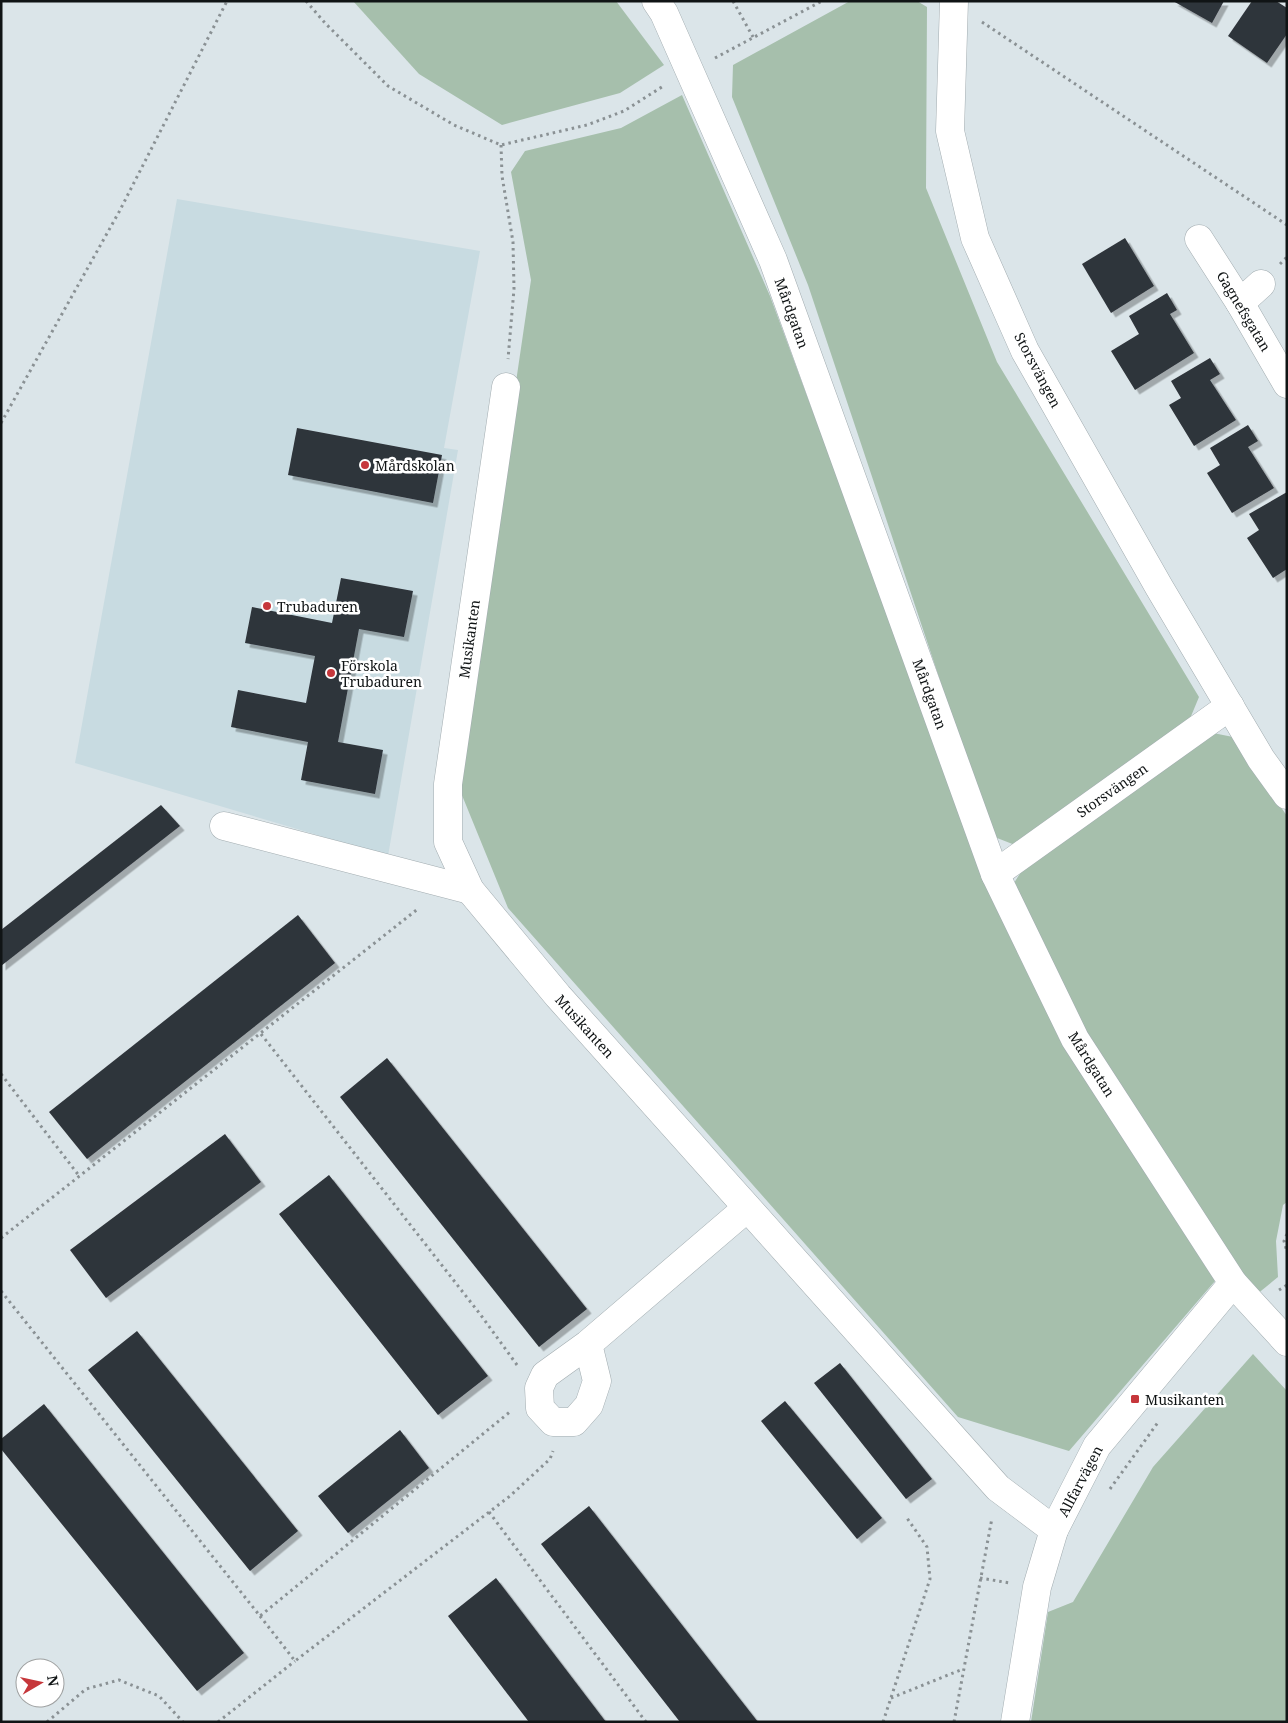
<svg xmlns="http://www.w3.org/2000/svg" width="1288" height="1723" font-family="'Noto Serif',serif">
	<defs>
		<filter id="shadow"><feDropShadow dx="4.5" dy="4.5" stdDeviation="0" flood-color="#0004"/></filter>
	</defs>
	<rect width="100%" height="100%" fill="#dbe5e9"/>
	<path fill="#c8dbe1" d="M177,199L480,251L444,448L458,450L388,856L75,763Z"/>
	<g fill="#a6bfac">
		<path d="M353,1H616L664,65L620,93L502,125L419,74Z"/>
		<path d="M850,1H917L927,7L926,188L997,362L1199,697L1189,721L1015,845L992,836L808,285L732,97L733,65Z"/>
		<path d="M682,95L770,296L983,871L1061,1042L1215,1281L1069,1451L958,1417L508,908L457,783L531,280L511,172L525,151L621,128Z"/>
		<path d="M1208,732L1233,737L1287,816V1202L1283,1205L1276,1241L1278,1277L1256,1295L1086,1038L1014,883L1028,861Z"/>
		<path d="M1253,1354L1287,1391V1722H1031L1048,1612L1073,1602L1153,1467Z"/>
	</g>
	<g fill="#2f343a" filter="url(#shadow)">
		<path d="M1173,1H1224L1212,23Z"/>
		<path d="M1252,1H1276L1287,8V34L1267,63L1228,36Z"/>
		<path d="M1125,238L1154,286L1111,313L1082,264Z"/>
		<path d="M1167,293L1177,310L1170,314L1194,353L1135,390L1111,351L1139,334L1129,316Z"/>
		<path d="M1210,358L1220,374L1210,380L1236,420L1194,446L1169,405L1181,398L1171,381Z"/>
		<path d="M1248,425L1258,441L1248,447L1274,488L1232,513L1207,473L1220,465L1210,448Z"/>
		<path d="M297,428L442,455L433,503L288,475Z"/>
		<path d="M1287,492V569L1273,578L1247,538L1259,530L1249,514Z"/>
		<path d="M341,578L413,591L404,637L359,629L338,742L383,750L375,794L301,780L308,742L231,727L238,690L306,703L315,656L245,643L252,607L332,623Z"/>
		<path d="M161,805L180,826L1,966V930Z"/>
		<path d="M298,915L335,963L87,1159L49,1112Z"/>
		<path d="M387,1058L587,1309L539,1347L340,1097Z"/>
		<path d="M225,1134L261,1182L106,1298L70,1250Z"/>
		<path d="M329,1175L488,1376L438,1415L279,1214Z"/>
		<path d="M137,1331L298,1531L250,1571L88,1370Z"/>
		<path d="M840,1363L932,1479L906,1499L814,1383Z"/>
		<path d="M785,1401L882,1518L857,1539L761,1421Z"/>
		<path d="M44,1404L244,1653L197,1691L1,1449V1439Z"/>
		<path d="M400,1430L429,1468L348,1533L318,1496Z"/>
		<path d="M589,1506L758,1722H680L541,1544Z"/>
		<path d="M496,1578L606,1722H529L448,1616Z"/>
	</g>
	<g fill="none" stroke-linecap="round" stroke-linejoin="round">
		<g stroke="#a2acb0" stroke-width="29">
			<g id="minor">
				<path d="M656,1L664,13L773,260L995,874L1075,1039L1233,1283L1287,1342"/>
				<path d="M954,1L950,131L975,238L1025,351L1159,587L1261,759L1287,795"/>
				<path d="M1199,239L1240,303L1287,384"/>
				<path d="M1240,303L1261,284"/>
				<path d="M506,387L448,784V842L470,890L558,996L998,1488L1054,1530"/>
				<path d="M224,826L470,890"/>
				<path d="M995,874L1230,706"/>
				<path d="M588,1344L597,1381L589,1405L574,1422H553L540,1408L539,1388L545,1375L588,1344L747,1208"/>
				<path d="M1015,1722L1037,1587L1054,1530L1097,1446L1233,1283"/>
			</g>
		</g>
		<g stroke="#8a9194" stroke-width="3" stroke-dasharray="2.5 4" stroke-linecap="butt">
			<path d="M306,1L325,23L388,86L454,125L501,145L587,125L624,111L665,85"/>
			<path d="M733,1L753,37"/>
			<path d="M982,22L1287,225"/>
			<path d="M715,58L822,1"/>
			<path d="M501,145L502,176L513,242L514,289L508,359"/>
			<path d="M1280,264L1287,257"/>
			<path d="M1,423L119,212L227,1"/>
			<path d="M261,1034L480,1314L517,1365"/>
			<path d="M1,1074L80,1177"/>
			<path d="M1287,1234L1284,1241L1287,1252"/>
			<path d="M1,1238L419,908"/>
			<path d="M1279,1290L1287,1285"/>
			<path d="M1,1291L260,1616L511,1411"/>
			<path d="M1110,1489L1159,1421"/>
			<path d="M489,1512L646,1722"/>
			<path d="M980,1578L1010,1583"/>
			<path d="M260,1616L295,1661L510,1496L550,1459L553,1451"/>
			<path d="M891,1698L963,1669"/>
			<path d="M47,1722L86,1689L119,1680L159,1696L183,1722"/>
			<path d="M218,1722L295,1661"/>
			<path d="M883,1722L930,1579L927,1547L907,1518"/>
			<path d="M954,1722L992,1518"/>
		</g>
		<use href="#minor" stroke="#fff" stroke-width="28"/>
	</g>
	<g fill="#c6373b" stroke="#fff" stroke-width="2">
		<circle cx="365" cy="465" r="5"/>
		<circle cx="267" cy="606" r="5"/>
		<circle cx="331" cy="673" r="5"/>
		<rect x="1130" y="1394" width="10" height="10" rx="2.5"/>
	</g>
	<g text-anchor="middle" dominant-baseline="central" stroke-width="5" stroke-linejoin="round" paint-order="stroke">
		<g font-size="14" fill="#101415" stroke="#fff">
			<text transform="translate(1244 311) rotate(59)">Gagnefsgatan</text>
			<text transform="translate(792 313) rotate(70)">Mårdgatan</text>
			<text transform="translate(1038 370) rotate(62)">Storsvängen</text>
			<text transform="translate(469 639) rotate(-82)">Musikanten</text>
			<text transform="translate(930 694) rotate(70)">Mårdgatan</text>
			<text transform="translate(1112 790) rotate(-35)">Storsvängen</text>
			<text transform="translate(585 1026) rotate(48)">Musikanten</text>
			<text transform="translate(1092 1064) rotate(58)">Mårdgatan</text>
			<text transform="translate(1080 1481) rotate(-62)">Allfarvägen</text>
		</g>
		<g font-size="14" fill="#101415" stroke="#fff" text-anchor="start">
			<text x="375" y="465">Mårdskolan</text>
			<text x="277" y="606">Trubaduren</text>
			<text x="341" y="665">Förskola<tspan x="341" dy="16">Trubaduren</tspan></text>
			<text x="1145" y="1399">Musikanten</text>
		</g>
	</g>
	<rect width="1288" height="1723" fill="none" stroke="#101415" stroke-width="5"/>
	<g transform="translate(40 1683) rotate(81)"><circle r="24" fill="#ffffff" stroke="#9fa1a1"/>
	<path d="M0-4L9 19L0 12L-9 19Z" fill="#c6373b"/>
	<text y="-8" font-size="14" font-weight="bold" text-anchor="middle" fill="#101415">N</text>
	</g>
</svg>
